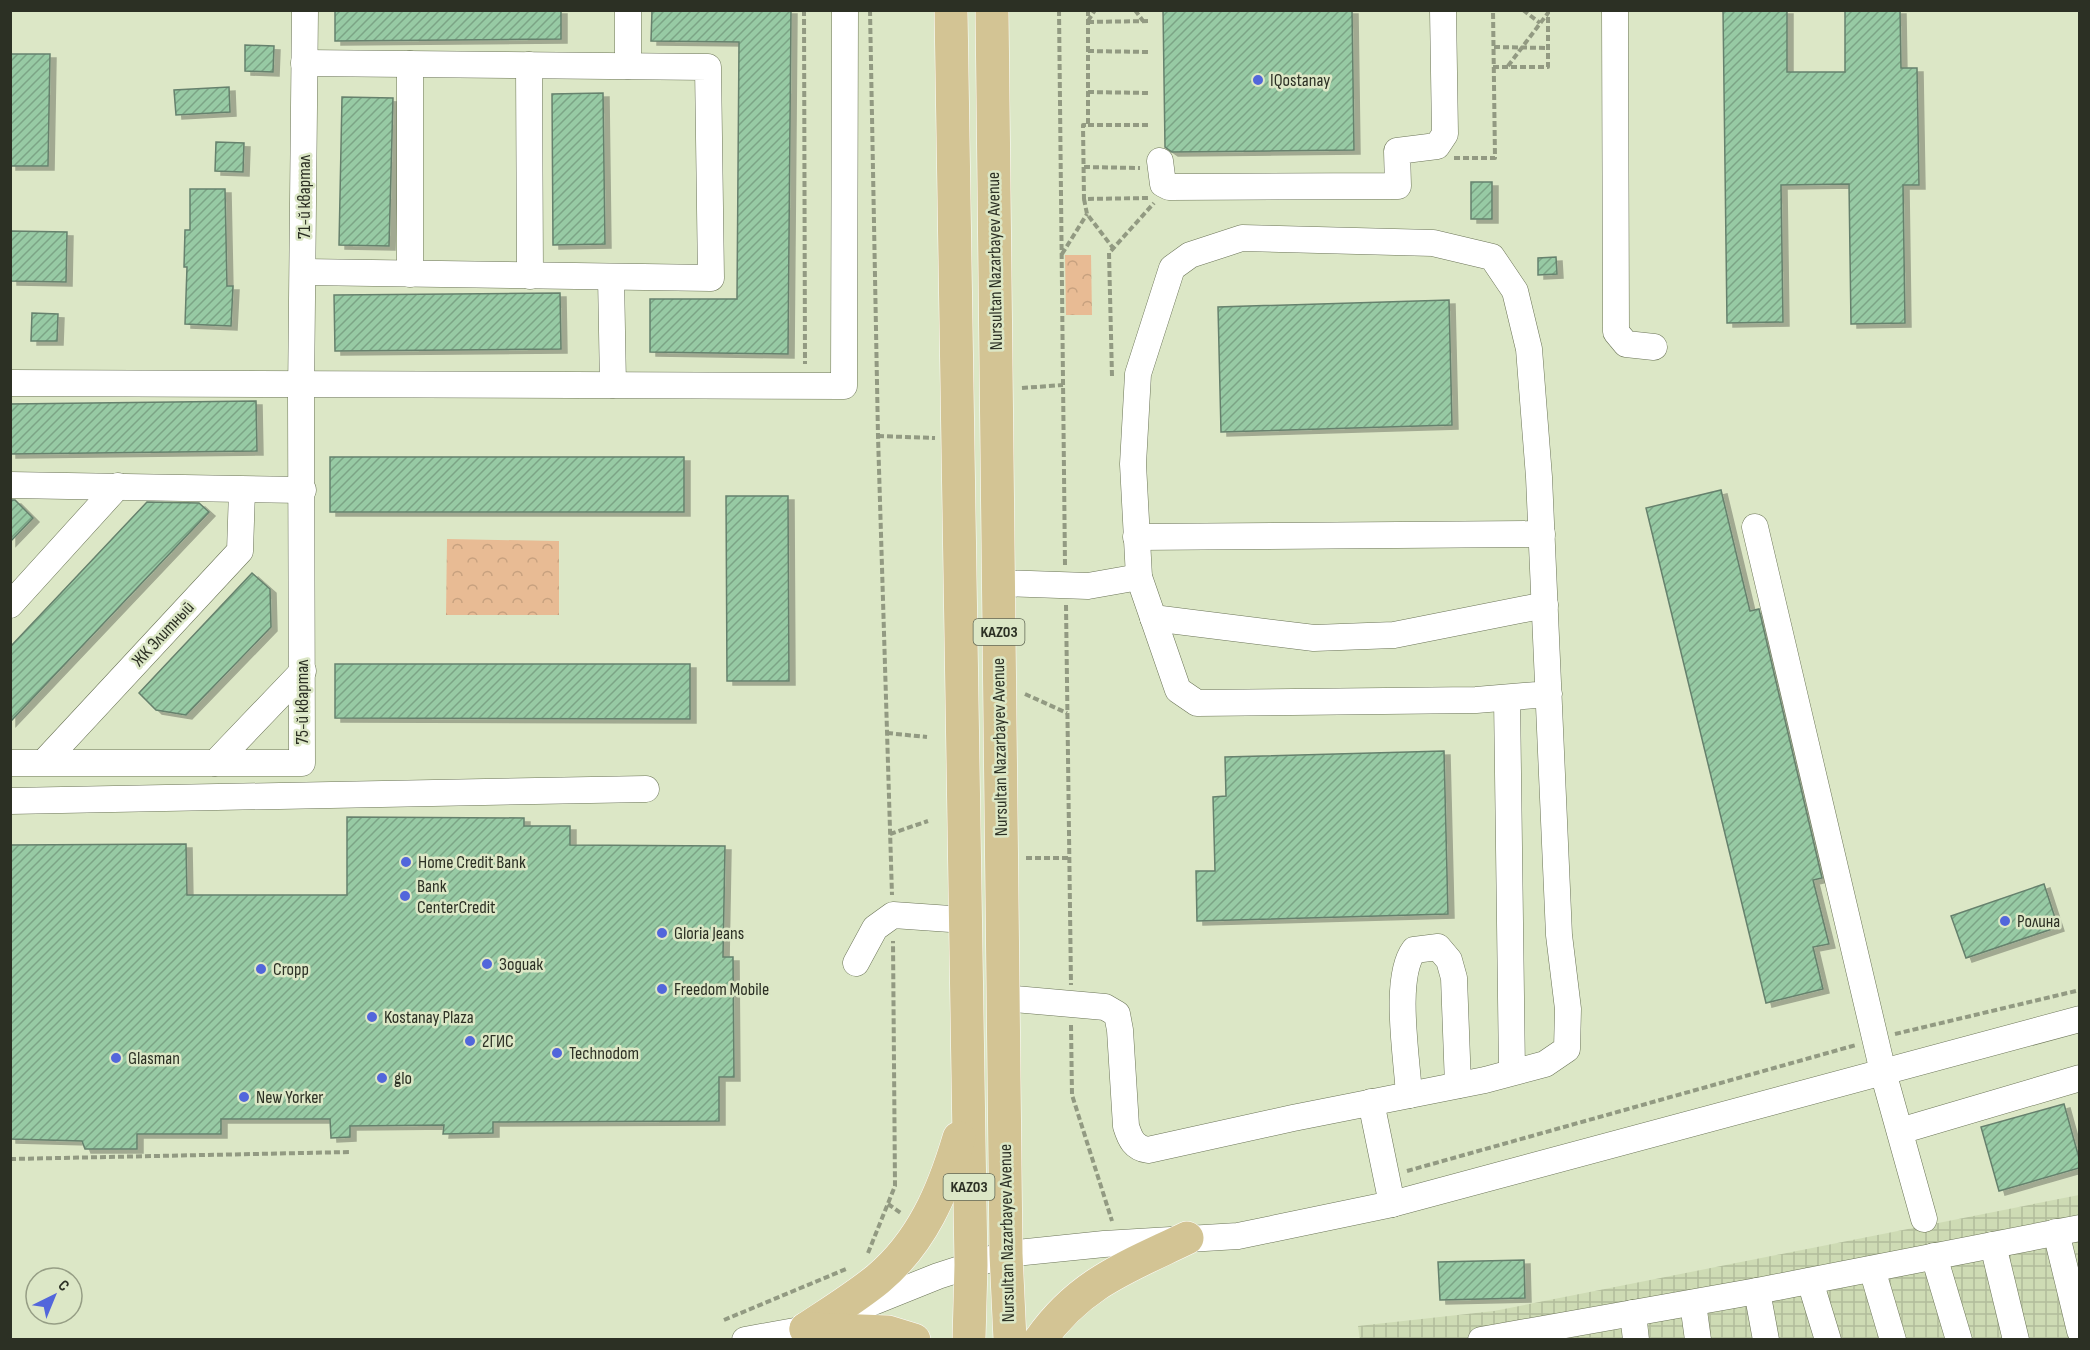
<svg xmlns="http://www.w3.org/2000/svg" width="2090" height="1350" font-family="'Sofia Sans Condensed',sans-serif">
	<defs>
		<pattern id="industrial-grid" width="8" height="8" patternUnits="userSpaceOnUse" patternTransform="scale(1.5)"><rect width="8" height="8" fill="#cedbb4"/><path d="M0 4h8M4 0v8" fill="none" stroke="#b1bc9b"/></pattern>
		<pattern id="park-crowns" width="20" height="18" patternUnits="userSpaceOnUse" patternTransform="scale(1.5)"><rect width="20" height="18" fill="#e8bb94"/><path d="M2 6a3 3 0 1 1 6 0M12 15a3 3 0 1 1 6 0" fill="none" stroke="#c7a17f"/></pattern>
		<pattern id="building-hatch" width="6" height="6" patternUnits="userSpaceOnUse" patternTransform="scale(1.5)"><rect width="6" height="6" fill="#97caa4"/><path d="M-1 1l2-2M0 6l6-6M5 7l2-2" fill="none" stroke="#7ba485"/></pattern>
		<filter id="shadow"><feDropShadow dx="6" dy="4" stdDeviation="0" flood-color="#0004"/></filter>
	</defs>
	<rect width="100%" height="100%" fill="#dce7c6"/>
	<path fill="url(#industrial-grid)" d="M2079,1195V1339L1360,1340L1358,1326L1494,1311Z"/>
	<g fill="url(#park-crowns)">
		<path d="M1065,255H1091L1092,315H1066Z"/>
		<path d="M447,539L559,541V615H446Z"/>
	</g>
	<g fill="url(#building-hatch)" stroke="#66816d" stroke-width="1.5" filter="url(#shadow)">
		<path d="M335,10H561V39L335,41Z"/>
		<path d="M652,10H791L788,354L650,352V299H737L739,42L651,41Z"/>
		<path d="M1163,10H1352L1354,150L1172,152L1165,147Z"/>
		<path d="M1723,10H1787V72H1845V10H1900L1901,68H1917L1919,185H1903L1905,323L1851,324L1849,184L1781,185L1783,322L1727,323Z"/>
		<path d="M245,45L274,46L273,72L245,71Z"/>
		<path d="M10,54H50L48,166H10Z"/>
		<path d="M229,87L230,112L176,115L174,90Z"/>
		<path d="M603,93L605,244L553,245L552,94Z"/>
		<path d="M342,97L393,98L389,246L339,245Z"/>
		<path d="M216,142L244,143L243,172L215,171Z"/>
		<rect x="1471" y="182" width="21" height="37"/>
		<path d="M190,189H225L227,286H233L231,326L185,324L187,267H184L185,230H190Z"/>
		<path d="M11,231L67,232L66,282L11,281Z"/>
		<path d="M1556,257L1557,274L1538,275V258Z"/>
		<path d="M560,293L561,349L335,351L334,295Z"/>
		<path d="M1449,300L1452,425L1221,432L1218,307Z"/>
		<path d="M32,313L58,314L57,341H31Z"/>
		<path d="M256,401L257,451L10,454V404Z"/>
		<rect x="330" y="457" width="354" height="55"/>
		<path d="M1721,490L1750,611L1759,609L1822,878L1813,880L1829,944L1813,947L1823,989L1766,1003L1646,508Z"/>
		<path d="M726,496H788L789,681H727Z"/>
		<path d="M10,500H15L33,518L10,542Z"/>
		<path d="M147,502L199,503L209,512L10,722V647Z"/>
		<path d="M252,573L270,589L271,627L186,715L156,710L139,693Z"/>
		<path d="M335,664H690V719L335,718Z"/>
		<path d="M1444,751L1448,914L1197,921L1196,871H1215L1213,797L1226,796L1225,757Z"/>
		<path d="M347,817L524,818V826H570V845L725,846L723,957H733L734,1077H719V1121L493,1122V1133L443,1134L444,1125L350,1126V1137L331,1138L330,1119H221V1134H137V1149H85L82,1141L10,1139V845L186,844L187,895H347Z"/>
		<path d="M2044,884L2058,927L1966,958L1951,916Z"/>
		<path d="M2064,1104L2079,1158V1168L1999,1191L1981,1127Z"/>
		<path d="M1524,1260L1525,1298L1440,1300L1438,1262Z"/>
	</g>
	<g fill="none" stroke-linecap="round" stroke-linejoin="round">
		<g stroke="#6b7457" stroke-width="27">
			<g id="minor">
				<path d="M628,10V66"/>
				<path d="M1615,10L1616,332L1626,344L1654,347"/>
				<path d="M410,64V274"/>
				<path d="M529,65L530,276"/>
				<path d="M1160,161L1163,184L1169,187L1398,186L1397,151L1437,146L1445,134L1443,10"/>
				<path d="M304,272L711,278L708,67L304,63"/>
				<path d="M611,277L613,385"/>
				<path d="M10,383L844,386L845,10"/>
				<path d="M10,485L303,490"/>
				<path d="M1755,527L1883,1072L1924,1219"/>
				<path d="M1136,537L1542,534"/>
				<path d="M998,583L1088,586L1139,577"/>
				<path d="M10,605L118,486"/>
				<path d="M1153,618L1314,638L1394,635L1545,605"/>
				<path d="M1507,698L1512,1072"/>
				<path d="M44,762L240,551L242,491"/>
				<path d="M10,763H302L301,396L305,10"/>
				<path d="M215,763L303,671"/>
				<path d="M10,801L646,789"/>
				<path d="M856,963L875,928L893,915L965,920"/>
				<path d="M1003,998L1105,1007L1117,1014L1120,1030L1126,1126C1130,1139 1134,1148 1148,1150L1293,1118L1485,1080L1545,1064L1567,1049L1568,1009L1559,935L1539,477L1529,349L1515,291L1492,257L1433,243L1242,238L1190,255L1172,268L1138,374L1133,464L1139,577L1178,690L1197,703L1476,700L1549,694"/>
				<path d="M1409,1095C1407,1058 1393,978 1414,950L1438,947L1449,960L1454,978L1458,1085"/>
				<path d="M1371,1102L1392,1204"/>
				<path d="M1900,1131L2080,1078"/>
				<path d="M2056,1232L2080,1331"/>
				<path d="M1993,1245L2016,1340"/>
				<path d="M1934,1256L1959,1340"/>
				<path d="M1872,1269L1893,1340"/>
				<path d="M1810,1281L1828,1340"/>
				<path d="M1757,1291L1766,1340"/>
				<path d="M1693,1303L1698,1340"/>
				<path d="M1633,1313L1636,1340"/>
				<path d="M745,1340L806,1329L938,1276L1006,1254L1104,1244L1238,1236L1392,1204L2080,1019"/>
				<path d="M1481,1340L1757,1291L2080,1228"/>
			</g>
		</g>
		<g stroke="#fff" stroke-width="34">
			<g id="major">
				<path d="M951,10L971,1265L969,1340"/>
				<path d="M992,10L1006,1254L1010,1340"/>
				<path d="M806,1329C830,1313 856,1297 878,1279C922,1242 943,1192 959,1138"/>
				<path d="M806,1329L888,1332L914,1340"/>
				<path d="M1040,1340C1080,1283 1127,1267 1187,1238"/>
			</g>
		</g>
		<g stroke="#929a82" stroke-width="4" stroke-dasharray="6 3" stroke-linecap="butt">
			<path d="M804,10L805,364"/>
			<path d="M870,10L878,436L892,895"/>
			<path d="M1059,10L1065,565"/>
			<path d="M1088,10V125H1083L1084,199L1148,198"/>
			<path d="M1135,10L1143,21"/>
			<path d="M1523,10L1540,23"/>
			<path d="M1088,21L1095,10"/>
			<path d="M1088,22L1150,21"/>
			<path d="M1494,47L1548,48"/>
			<path d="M1088,51L1148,52"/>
			<path d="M1508,66L1548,13"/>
			<path d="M1493,67H1548V10"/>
			<path d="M1088,92L1148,93"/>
			<path d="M1088,125H1151"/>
			<path d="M1454,158H1495L1493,10"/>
			<path d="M1084,167L1140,168"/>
			<path d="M1084,199L1087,214L1113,248"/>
			<path d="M1062,254L1087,214"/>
			<path d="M1112,376L1109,253L1154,203"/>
			<path d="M1022,388L1063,385"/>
			<path d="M878,436L935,438"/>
			<path d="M1066,605L1071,985"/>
			<path d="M1025,694L1067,713"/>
			<path d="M887,733L927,737"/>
			<path d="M890,834L928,821"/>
			<path d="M1026,858H1069"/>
			<path d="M1071,1025L1072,1095L1112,1221"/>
			<path d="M1895,1034L2080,990"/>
			<path d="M10,1159L351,1152"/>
			<path d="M1407,1171L1856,1045"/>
			<path d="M888,1204L902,1214"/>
			<path d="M868,1253L895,1186L893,941"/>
			<path d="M724,1320L846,1269"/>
		</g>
		<use href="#minor" stroke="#fff" stroke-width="26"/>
		<use href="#major" stroke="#d3c494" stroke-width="33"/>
	</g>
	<g fill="#5266db" stroke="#dce7c6" stroke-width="2">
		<circle cx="1258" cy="80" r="6"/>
		<circle cx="406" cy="862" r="6"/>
		<circle cx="405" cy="896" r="6"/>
		<circle cx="2005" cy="921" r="6"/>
		<circle cx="662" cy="933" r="6"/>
		<circle cx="487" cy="964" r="6"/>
		<circle cx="261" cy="969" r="6"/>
		<circle cx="662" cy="989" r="6"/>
		<circle cx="372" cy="1017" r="6"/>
		<circle cx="470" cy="1041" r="6"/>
		<circle cx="557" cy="1053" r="6"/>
		<circle cx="116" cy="1058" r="6"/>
		<circle cx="382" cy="1078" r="6"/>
		<circle cx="244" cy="1097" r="6"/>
	</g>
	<g text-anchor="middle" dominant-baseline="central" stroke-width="5" stroke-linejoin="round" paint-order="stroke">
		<g fill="#dce7c6" stroke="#616755" stroke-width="1.5">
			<rect x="973.5" y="619" width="51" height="26" rx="4.5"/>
			<rect x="943.5" y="1174" width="51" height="26" rx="4.5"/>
		</g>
		<g font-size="16" font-weight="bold" fill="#2c3024">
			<text x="999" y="632">KАZ03</text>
			<text x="969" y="1187">KАZ03</text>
		</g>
		<g font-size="18" fill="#2c3024" stroke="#dce7c6" text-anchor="start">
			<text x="1270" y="80">IQostanay</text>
			<text x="418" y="862">Home Credit Bank</text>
			<text x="417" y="886">Bank<tspan x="417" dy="21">CenterCredit</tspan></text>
			<text x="2017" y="921">Ролина</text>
			<text x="674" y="933">Gloria Jeans</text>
			<text x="499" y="964">Зодиак</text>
			<text x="273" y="969">Cropp</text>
			<text x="674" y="989">Freedom Mobile</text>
			<text x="384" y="1017">Kostanay Plaza</text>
			<text x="482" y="1041">2ГИС</text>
			<text x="569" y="1053">Technodom</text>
			<text x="128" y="1058">Glasman</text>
			<text x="394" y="1078">glo</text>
			<text x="256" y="1097">New Yorker</text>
		</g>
		<g font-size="18" fill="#2c3024" stroke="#dce7c6">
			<text transform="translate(304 197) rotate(-90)">71-й квартал</text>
			<text transform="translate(995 261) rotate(-91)">Nursultan Nazarbayev Avenue</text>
			<text transform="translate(163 634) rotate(-47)">ЖК Элитный</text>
			<text transform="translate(302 702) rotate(-90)">75-й квартал</text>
			<text transform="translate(1000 747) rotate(-91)">Nursultan Nazarbayev Avenue</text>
			<text transform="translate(1007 1233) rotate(-91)">Nursultan Nazarbayev Avenue</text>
		</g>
	</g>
	<rect width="2090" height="1350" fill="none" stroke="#2c3024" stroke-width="24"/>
	<g transform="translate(54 1296) rotate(43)"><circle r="28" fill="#dce7c6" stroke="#969e85" stroke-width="1.5"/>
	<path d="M0-4.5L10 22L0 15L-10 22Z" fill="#5266db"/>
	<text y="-9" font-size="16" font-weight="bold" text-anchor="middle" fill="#2c3024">С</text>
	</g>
</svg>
